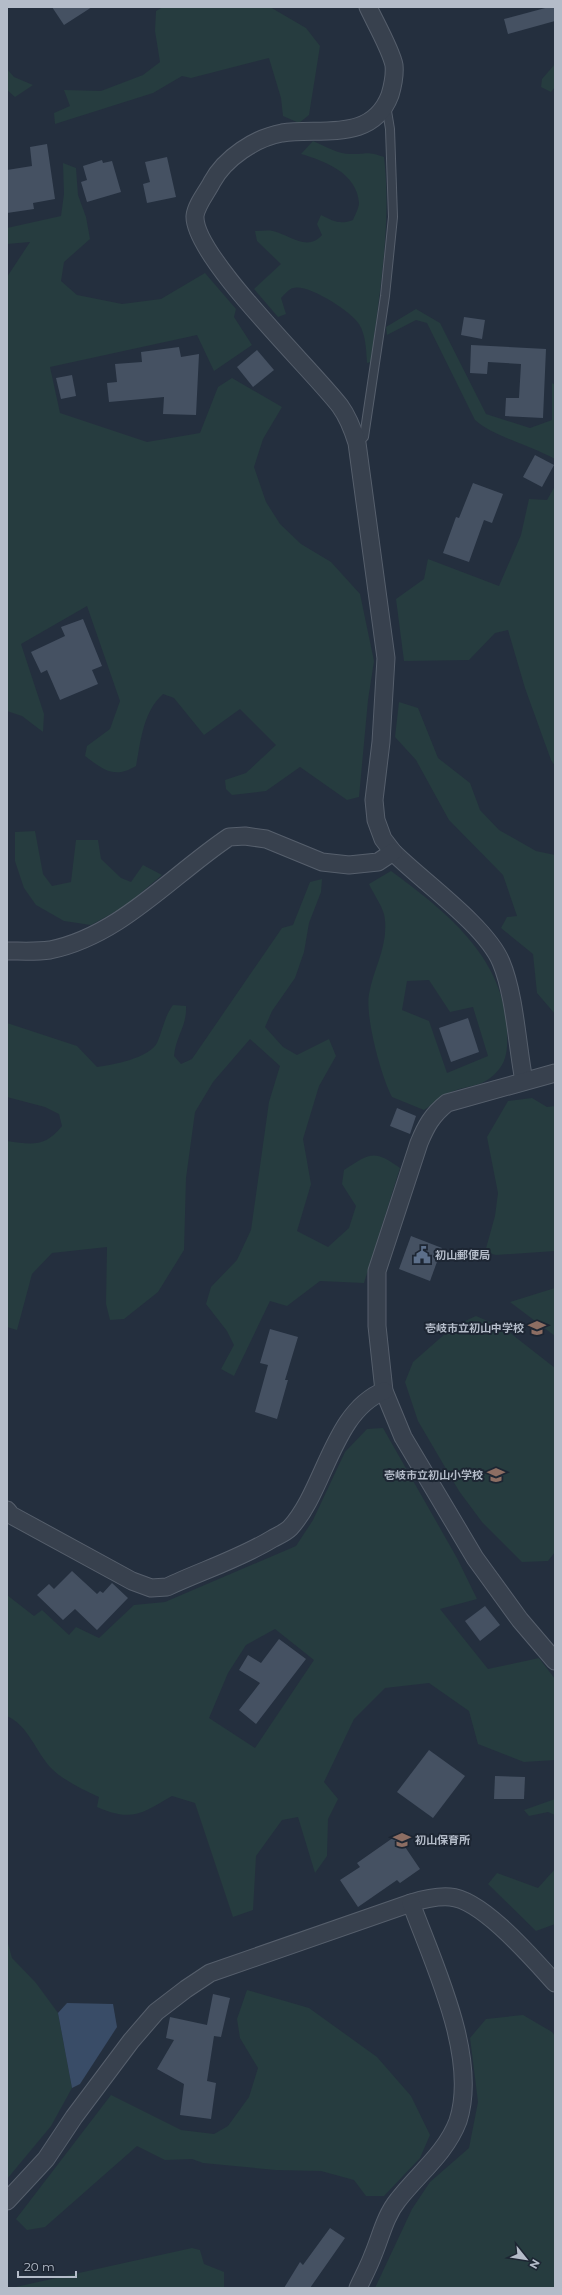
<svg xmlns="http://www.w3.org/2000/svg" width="562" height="2295" font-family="Montserrat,'Noto Sans JP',sans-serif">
	<rect width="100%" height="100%" fill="#242f3e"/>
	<g fill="#263c3f" fill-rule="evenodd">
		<path d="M163,7H270L306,28L320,46L309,115L299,123L283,116L281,98L269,58L191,78L182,76L153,93L55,124L54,113L70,106L64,90L101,91L143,75L160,62L155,31L156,11Z"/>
		<path d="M555,64V87L551,92L541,87L542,79Z"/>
		<path d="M7,69L14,77L33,85L15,97L7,90Z"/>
		<path d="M313,141C325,146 339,155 353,154C369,154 367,151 384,157C392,225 379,294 371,362L367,363C366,350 366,335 359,324C351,311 307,283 293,288C289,289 284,295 281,298L286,314L278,317L254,289L281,264L257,241L255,231C261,231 268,230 273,231C290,235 307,252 322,235L317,224L321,215C333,221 340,225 353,220C355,215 359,208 359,203C357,173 325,161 301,154Z"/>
		<path d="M63,163L76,168L78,195L86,217L90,239L64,262L61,281L77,295L122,304L161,299L205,273L236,309L234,317L252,345L214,371L197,335L50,367L60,413L147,442L200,433L218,387L232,378L282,407L263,439L254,467L266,502L280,524L301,544L331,562L360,594L374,661L368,700L359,797L347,800L300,767L266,791L232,795L226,789L225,780L246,773L276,745L240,709L204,735L174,698L163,694C143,712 141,740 136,766C114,779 104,770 85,756L87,746L110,729L120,701L87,606L21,644L44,714L43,732L22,716L7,711V277L30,242L7,244V228L61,216L64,194Z"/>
		<path d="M416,309L440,323L486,414L530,428L552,420V383L555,385V459C531,446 493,436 475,420L427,323L416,320L387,335L386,327Z"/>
		<path d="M555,486V766L551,760L525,688L508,630L495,633L469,660L404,661L396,599L424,579L428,559L499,586L521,535L529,499L547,500Z"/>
		<path d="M399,702L418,708L438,758L470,783L480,810L499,830L536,851L555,855V1014L537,993L533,954L501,928L507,917L517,916L503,875L449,820L416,760L395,737Z"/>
		<path d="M35,831L43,874L52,886L71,882L76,840H98L101,859L121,878L131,882L143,865L162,875L124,907L91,925L64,921L36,905L24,888L15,861V832Z"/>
		<path d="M391,871C444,910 502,955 507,1027C507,1041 509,1056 500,1068C483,1090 470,1083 449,1093C441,1097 432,1105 424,1110L392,1097C381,1076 365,1017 369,994C374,967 390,943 384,914C381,904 373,893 369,884ZM429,980L450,1012L473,1007L488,1056L447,1073L429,1021L402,1010L407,981Z"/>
		<path d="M322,879L321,892L309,923L304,952L295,978L272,1011L265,1027L283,1047L297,1055L329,1039L336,1056L319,1086L303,1139L311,1184L297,1231L328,1247L349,1228L356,1206L342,1184L344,1170C370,1153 374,1149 400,1168L364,1283L320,1281L287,1306L270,1301L234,1376L221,1369L234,1345L227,1331L206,1304L211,1287L237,1260L251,1230L269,1102L280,1066L250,1039L213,1082L195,1112L186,1178L184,1250L158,1292L124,1319L110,1320L106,1304L107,1247L52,1253L32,1274L17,1330L7,1327V1141C33,1145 45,1147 62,1126L59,1114L45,1107L7,1097V1023L77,1046L97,1067C113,1065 149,1058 157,1043C163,1030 164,1017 173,1005L186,1006C187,1027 176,1035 174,1056L181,1064L192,1059L282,928L293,925L310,882Z"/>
		<path d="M532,1098L547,1107L555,1106V1251L496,1255L485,1252L495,1216L498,1193L487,1137L508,1101Z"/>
		<path d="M555,1288V1336L510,1302Z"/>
		<path d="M476,1316L504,1328L555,1368V1552L548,1561L522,1562L482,1522L459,1491L418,1421L405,1382L413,1362L454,1326Z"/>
		<path d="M383,1428L457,1558L477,1599L440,1609L488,1669L539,1658L555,1679V1760L524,1762L478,1744L469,1711L429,1683L385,1688L354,1719L324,1782L338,1799L328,1819L327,1856L315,1873L298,1817L282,1820L256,1856L253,1910L233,1917L195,1803L172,1796C141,1814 132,1822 97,1807L99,1797C82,1789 64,1781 51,1768C36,1752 28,1725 7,1716V1595L34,1616L42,1610L69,1635L76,1627L99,1638L134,1605L165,1602L296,1546L313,1520L345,1452L367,1429ZM275,1629L314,1660L255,1748L209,1718L228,1673L246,1645Z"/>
		<path d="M555,1799V1815L548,1812L529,1816L524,1810Z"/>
		<path d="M555,1869V1924L536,1931L488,1884L497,1873L538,1888Z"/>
		<path d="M7,1940L12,1958L36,1983L58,2013L72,2088L51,2126L7,2179Z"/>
		<path d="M247,1990L309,2008L377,2057L411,2096L430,2135L420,2158L384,2196H366L354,2180L321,2171L276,2170L203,2163L192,2159L165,2160L137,2146L45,2227L27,2230L16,2219L111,2095L181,2130L214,2134L228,2126L249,2097L258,2068L240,2038L237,2019Z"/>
		<path d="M523,2015L552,2032L555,2036V2288H375L412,2209L430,2182L469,2148L478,2102L470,2038L486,2019Z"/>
		<path d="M192,2248L200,2250L204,2264L224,2272V2288H11Z"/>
	</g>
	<path fill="#394c67" d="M67,2003L113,2004L117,2027L80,2084L72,2088L58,2013Z"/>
	<g fill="#455162">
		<path d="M52,7H92L64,25Z"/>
		<path d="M549,7H555V21L508,34L504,19Z"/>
		<path d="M47,144L55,199L33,203L34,209L7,213V170L32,166L30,147Z"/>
		<path d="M167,157L176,197L147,203L143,184L150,182L145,162Z"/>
		<path d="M102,160L103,163L112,161L121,192L87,202L81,182L87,180L83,166Z"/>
		<path d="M464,317L485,320L482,339L461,335Z"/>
		<path d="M471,345L546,349L543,418L505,416L506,398H519L521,364L488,362L487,374L470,373Z"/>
		<path d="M179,347L181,357L199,354L196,415L163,414L164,397L109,402L107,383L117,382L115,364L142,362L141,352Z"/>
		<path d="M257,350L274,370L253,387L237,367Z"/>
		<path d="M72,375L76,396L61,399L56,378Z"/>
		<path d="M535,455L554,465L542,487L523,477Z"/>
		<path d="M473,483L503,494L492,523L484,520L469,562L443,553L456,517L459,518Z"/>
		<path d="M83,619L102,666L92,670L98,684L60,700L47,670L41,673L31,652L65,636L61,627Z"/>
		<path d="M468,1018L479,1052L451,1062L439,1028Z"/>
		<path d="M397,1108L416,1116L410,1134L390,1126Z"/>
		<path d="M411,1236L442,1248L430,1281L399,1269Z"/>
		<path d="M270,1329L298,1337L285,1380H288L277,1419L255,1412L268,1365L260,1363Z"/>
		<path d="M72,1571L97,1594L100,1591L103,1593L112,1583L128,1598L97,1630L75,1609L63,1620L37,1595L49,1584L54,1589Z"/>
		<path d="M485,1606L500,1625L480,1641L465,1621Z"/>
		<path d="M279,1639L306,1659L256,1724L239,1710L260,1683L239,1670L248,1655L261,1663Z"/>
		<path d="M429,1750L465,1776L433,1818L397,1792Z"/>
		<path d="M495,1776L525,1777L524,1799H494Z"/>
		<path d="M397,1835L420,1869L400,1883L397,1880L358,1907L340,1880L360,1867L357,1863Z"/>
		<path d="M213,1994L230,1998L221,2037L214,2036L207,2081L216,2083L211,2119L180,2115L184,2084L157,2069L174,2040L166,2038L170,2017L207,2025Z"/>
		<path d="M330,2228L345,2238L310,2288H284L300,2262L303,2265Z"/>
	</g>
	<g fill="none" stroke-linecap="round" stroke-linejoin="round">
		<g stroke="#565f6c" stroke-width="10">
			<path id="lane" d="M357,443L364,437L385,296L393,217L390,129L386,105"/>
		</g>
		<g stroke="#565f6c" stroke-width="19">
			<g id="street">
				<path d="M368,7C375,22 391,50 394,65C395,75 393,85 390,95C372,143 320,127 282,133C255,138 225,158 212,182C207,192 196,205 195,216C193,256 312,369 340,406C348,417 353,430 357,443L386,658L381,742L374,800L376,820L383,839L393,852C422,881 486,926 501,962C515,995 517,1045 524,1081"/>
				<path d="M7,951C21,951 36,952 50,950C120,936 172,875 229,837L245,836L266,839L322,862L349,865L378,862L393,852"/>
				<path d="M555,1073L447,1103C432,1115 426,1126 419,1143L377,1271V1326L384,1391L403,1437L475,1558L520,1620L555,1661"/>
				<path d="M7,1510L11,1515L132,1581L151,1588L167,1587C201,1571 239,1559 272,1539C277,1536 285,1533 290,1528C325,1490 333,1411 384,1391"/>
				<path d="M7,2201L46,2159L74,2117L131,2041L156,2012L186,1989L210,1973L411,1903C424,1899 437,1896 450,1897C482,1899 533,1959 555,1983"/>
				<path d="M358,2288C363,2277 369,2266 373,2255C381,2236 385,2216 398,2200C418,2174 446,2153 458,2121C479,2057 433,1963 411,1903"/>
			</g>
		</g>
		<use href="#lane" stroke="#38414e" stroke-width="8"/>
		<use href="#street" stroke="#38414e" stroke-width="17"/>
	</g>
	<defs>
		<g id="civic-bare" transform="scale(1.38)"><path d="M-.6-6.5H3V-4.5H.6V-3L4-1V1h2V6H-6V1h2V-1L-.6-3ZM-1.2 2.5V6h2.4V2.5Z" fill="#5c6f8a" stroke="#1d2633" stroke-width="2.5" paint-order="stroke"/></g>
		<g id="school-bare" transform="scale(1.38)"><path d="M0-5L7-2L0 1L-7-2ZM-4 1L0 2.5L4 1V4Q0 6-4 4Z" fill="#8d6e63" stroke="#1d2633" stroke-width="2.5" paint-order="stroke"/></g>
	</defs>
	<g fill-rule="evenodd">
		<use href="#civic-bare" x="422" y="1255"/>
		<use href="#school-bare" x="537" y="1328"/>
		<use href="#school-bare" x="496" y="1475"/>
		<use href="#school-bare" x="402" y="1840"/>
	</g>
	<g text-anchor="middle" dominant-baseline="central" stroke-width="4" stroke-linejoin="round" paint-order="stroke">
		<g font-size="11" font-weight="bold" fill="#b4bcc9" stroke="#1d2633" text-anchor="start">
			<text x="435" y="1255">初山郵便局</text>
			<text x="524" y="1328" text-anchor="end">壱岐市立初山中学校</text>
			<text x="483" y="1475" text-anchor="end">壱岐市立初山小学校</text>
			<text x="415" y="1840">初山保育所</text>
		</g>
	</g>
	<rect width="562" height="2295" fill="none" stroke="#b4bcc9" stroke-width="16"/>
	<g transform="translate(526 2259) rotate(120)" stroke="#1d2633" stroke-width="3" paint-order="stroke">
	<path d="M0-3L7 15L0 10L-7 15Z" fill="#b4bcc9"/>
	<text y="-6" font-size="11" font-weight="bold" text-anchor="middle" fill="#b4bcc9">N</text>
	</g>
	<path d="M18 2271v6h58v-6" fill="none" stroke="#b4bcc9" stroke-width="2"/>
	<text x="24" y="2271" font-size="12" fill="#b4bcc9" stroke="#1d2633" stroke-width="3" paint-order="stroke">20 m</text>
</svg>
